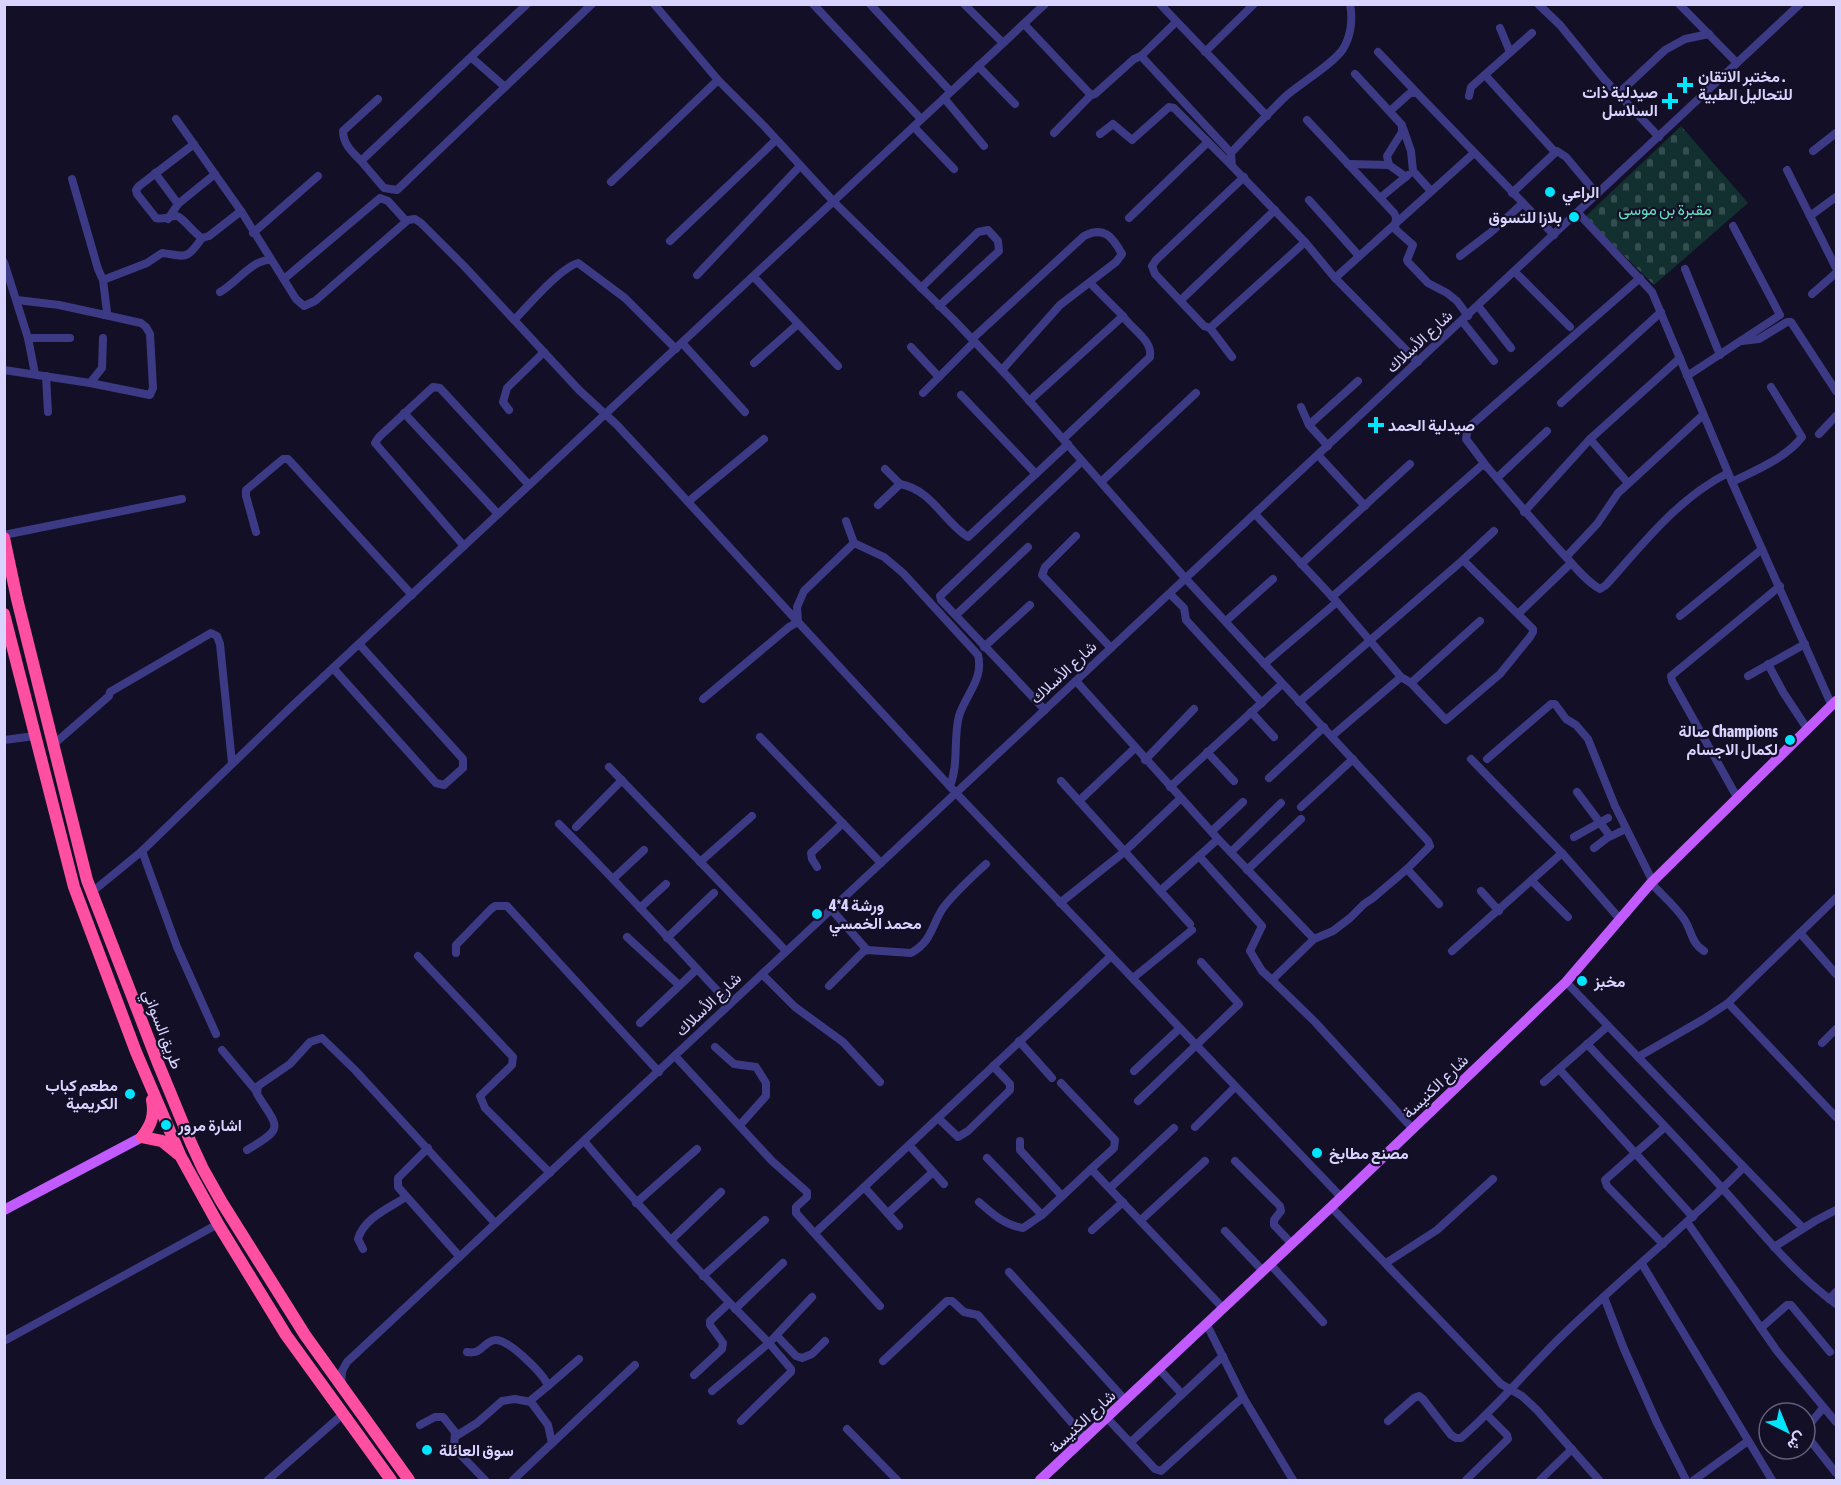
<svg xmlns="http://www.w3.org/2000/svg" width="1841" height="1485" font-family="'Asap Condensed',Vazirmatn,sans-serif">
	<defs>
		<pattern id="cemetery-stones" width="16" height="16" patternUnits="userSpaceOnUse" patternTransform="scale(1.5)"><rect width="16" height="16" fill="#12302f"/><path d="M2 7V4a2 2 0 0 1 4 0v3zM10 15v-3a2 2 0 0 1 4 0v3z" fill="#344d4e"/></pattern>
	</defs>
	<rect width="100%" height="100%" fill="#130f26"/>
	<path fill="url(#cemetery-stones)" d="M1681,126L1748,203L1654,285L1585,217Z"/>
	<g fill="none" stroke-linecap="round" stroke-linejoin="round">
		<g stroke="#3d3a85" stroke-width="8">
			<path d="M527,4L361,161L384,188L397,190L592,4"/>
			<path d="M654,4L718,80L764,126L834,202L954,320L1010,379L1186,579L1428,841L1430,846L1407,869L1373,898L1364,904L1350,918L1333,931L1314,939L1272,980L1262,971L1250,951L1262,926L1199,856"/>
			<path d="M813,4L921,119"/>
			<path d="M870,4L950,91"/>
			<path d="M964,4L1003,43"/>
			<path d="M1160,4L1267,116"/>
			<path d="M1350,4C1353,19 1351,36 1343,49C1333,64 1301,83 1286,96C1267,114 1249,134 1231,153L1232,166L1305,242L1335,278L1418,362"/>
			<path d="M1538,4L1560,25L1604,79L1659,137"/>
			<path d="M1679,4L1737,63"/>
			<path d="M1024,24L1091,95L1095,94L1134,59L1141,56L1176,22"/>
			<path d="M1500,28L1510,52"/>
			<path d="M1205,52L1254,4"/>
			<path d="M1378,52L1417,93"/>
			<path d="M1141,56L1231,153"/>
			<path d="M472,58L505,87"/>
			<path d="M978,66L1015,104"/>
			<path d="M1355,74L1402,125V132L1387,156L1389,165"/>
			<path d="M1485,75L1555,152"/>
			<path d="M1618,94L1665,50L1685,39L1709,34"/>
			<path d="M1469,96L1471,87L1532,33"/>
			<path d="M944,98L984,146"/>
			<path d="M1390,111L1410,93H1417L1554,235"/>
			<path d="M176,119L241,211L296,299L304,306L315,301L408,220L415,219L421,223L464,266L579,390L617,425L656,467L798,622L789,627L703,699"/>
			<path d="M1307,120L1394,213L1396,217L1395,229L1413,245L1407,260L1408,262L1428,283L1447,293L1457,301L1468,316"/>
			<path d="M914,127L954,169"/>
			<path d="M1403,128L1411,151L1413,171L1431,191"/>
			<path d="M1054,133L1091,95"/>
			<path d="M1100,134L1113,124L1132,140L1169,107L1174,108L1232,166"/>
			<path d="M194,144L139,186L136,190L137,194L156,218C164,220 169,216 176,216C182,216 194,234 202,238L209,236L241,211"/>
			<path d="M1813,151L1836,133"/>
			<path d="M361,161C352,152 343,144 343,131L378,99"/>
			<path d="M1348,164L1389,165L1406,177"/>
			<path d="M1787,170L1836,268"/>
			<path d="M155,173L178,204"/>
			<path d="M1244,177L1156,260L1152,266L1155,274L1204,326L1210,328L1305,242"/>
			<path d="M611,182L718,80"/>
			<path d="M1512,193L1557,151L1566,157L1597,194"/>
			<path d="M1380,198L1408,175"/>
			<path d="M1309,200L1359,256"/>
			<path d="M1578,213L1652,292L1732,482L1832,706"/>
			<path d="M1810,216L1836,197"/>
			<path d="M1129,218L1208,142"/>
			<path d="M168,219L178,204L215,174"/>
			<path d="M253,233L318,176"/>
			<path d="M670,241L776,140"/>
			<path d="M1460,256L1490,233L1523,203"/>
			<path d="M4,262L28,338L35,374"/>
			<path d="M1685,269L1720,355"/>
			<path d="M1515,272L1570,327"/>
			<path d="M697,275L800,166"/>
			<path d="M754,277L838,366"/>
			<path d="M1335,278L1474,153"/>
			<path d="M284,279L380,198L388,201L406,221"/>
			<path d="M103,280L147,263L162,253C186,256 186,261 202,238"/>
			<path d="M1091,284L1123,316"/>
			<path d="M921,288L978,232L988,230L998,241L999,251L939,306"/>
			<path d="M220,292C236,283 254,258 271,260"/>
			<path d="M1812,294L1836,273"/>
			<path d="M17,300L59,305L105,315L107,312L103,280L98,269L72,179"/>
			<path d="M1181,300L1275,210"/>
			<path d="M1478,306L1511,348"/>
			<path d="M514,320C528,306 560,268 578,263L625,298L676,349"/>
			<path d="M1462,321L1494,361"/>
			<path d="M1210,328L1232,357"/>
			<path d="M28,338H70"/>
			<path d="M972,339L1084,236C1104,226 1112,236 1122,254L1116,262L1060,305L1002,370"/>
			<path d="M1742,341L1759,339L1787,322H1791L1836,391"/>
			<path d="M683,344L745,412"/>
			<path d="M911,347L939,377"/>
			<path d="M754,363L798,324"/>
			<path d="M4,370L90,383L102,368L103,338"/>
			<path d="M46,376L48,412"/>
			<path d="M1687,376L1780,315L1733,226"/>
			<path d="M90,383L150,395L153,388L150,334L146,327L141,323L105,315"/>
			<path d="M923,393L974,342"/>
			<path d="M961,395L1036,474"/>
			<path d="M1029,401L1123,316C1131,329 1153,340 1150,357L1063,439"/>
			<path d="M1561,403L1661,312"/>
			<path d="M1301,407L1309,425L1328,446"/>
			<path d="M509,410L503,402L507,388L544,352"/>
			<path d="M404,413L498,514"/>
			<path d="M1309,425L1358,381"/>
			<path d="M1819,434L1836,416"/>
			<path d="M1590,439L1628,483"/>
			<path d="M1318,455L1365,506"/>
			<path d="M1487,467L1466,439L1468,428L1640,278"/>
			<path d="M885,469L900,484"/>
			<path d="M1497,478L1547,431"/>
			<path d="M1101,482L1196,393"/>
			<path d="M1732,482C1756,470 1786,458 1802,437L1771,387"/>
			<path d="M689,501L764,439"/>
			<path d="M878,505L900,484C932,490 943,521 968,537L1068,444"/>
			<path d="M1524,512L1590,439L1680,358"/>
			<path d="M1255,514L1337,602L1401,677L1411,683L1446,720L1500,674L1530,637L1533,632V629L1463,560C1409,607 1354,654 1299,702"/>
			<path d="M846,521L854,543L884,557L903,573L978,655C984,679 966,694 959,716C953,739 959,764 950,786"/>
			<path d="M256,532L246,496V490L283,459H288L412,595"/>
			<path d="M4,535L182,499"/>
			<path d="M1076,536L1045,567L1042,575L1111,648"/>
			<path d="M854,543L804,591L797,607L798,622L956,793L1341,1197"/>
			<path d="M464,546L375,443L379,437L433,387L440,388L529,485"/>
			<path d="M1566,557L1597,524L1618,493L1703,415"/>
			<path d="M1463,560L1494,531"/>
			<path d="M1301,564L1410,464"/>
			<path d="M1170,594L1184,608L1186,620L1262,703"/>
			<path d="M1332,597L1481,466L1484,465L1488,468C1514,498 1539,528 1566,557C1576,568 1587,582 1600,589L1606,585C1643,544 1678,498 1728,473"/>
			<path d="M1519,613L1571,563"/>
			<path d="M956,615L1028,547"/>
			<path d="M1680,616L1762,549"/>
			<path d="M1226,621L1273,579"/>
			<path d="M984,647L1030,605"/>
			<path d="M1264,664L1337,602"/>
			<path d="M1768,664L1783,692L1808,730"/>
			<path d="M333,668L436,783L444,785L463,768V759L359,644"/>
			<path d="M1748,676L1805,644"/>
			<path d="M1076,681L1218,839L1314,939"/>
			<path d="M1411,683L1480,621"/>
			<path d="M1045,710L941,600L940,596L1081,462"/>
			<path d="M1251,712L1274,737"/>
			<path d="M1332,736L1401,677"/>
			<path d="M760,737L881,863"/>
			<path d="M4,740L35,736"/>
			<path d="M54,744L109,696L110,692L211,633L217,636L220,644L232,763"/>
			<path d="M1207,752L1234,781"/>
			<path d="M1471,759L1562,853L1619,918"/>
			<path d="M1487,759L1551,704H1555L1566,719L1576,725L1588,739L1615,806L1653,882"/>
			<path d="M1145,760L1194,709"/>
			<path d="M609,767L786,951"/>
			<path d="M1269,778L1324,727"/>
			<path d="M1061,781L1190,924"/>
			<path d="M1170,787L1282,684"/>
			<path d="M1577,792L1610,836"/>
			<path d="M1738,799L1672,681L1671,676L1780,586"/>
			<path d="M1079,801L1135,748"/>
			<path d="M1301,807L1353,759"/>
			<path d="M559,824C618,882 673,944 729,1003"/>
			<path d="M576,827L622,780"/>
			<path d="M1212,831L1243,802"/>
			<path d="M1574,837L1608,818"/>
			<path d="M1594,848L1607,838L1626,829"/>
			<path d="M142,851L177,947L216,1034"/>
			<path d="M1231,852L1281,803"/>
			<path d="M700,862L752,816"/>
			<path d="M817,867L812,859L811,853L843,823"/>
			<path d="M1407,869L1439,904"/>
			<path d="M1247,870L1301,819"/>
			<path d="M614,878L644,850"/>
			<path d="M1532,881L1568,917"/>
			<path d="M1651,883C1662,895 1675,906 1684,919C1692,931 1691,943 1704,951"/>
			<path d="M1160,891L1218,839"/>
			<path d="M1481,891L1499,911"/>
			<path d="M92,892L142,851L289,709L1045,4"/>
			<path d="M1060,903L1124,852L1181,798"/>
			<path d="M640,908L666,884"/>
			<path d="M831,909L867,950"/>
			<path d="M1800,933L1836,974"/>
			<path d="M627,937L679,985"/>
			<path d="M667,938L714,893"/>
			<path d="M1452,951L1562,853"/>
			<path d="M456,953V945L491,909L495,906H507L659,1072"/>
			<path d="M418,956L513,1057L512,1065L480,1096L485,1108L550,1173"/>
			<path d="M762,974L795,1007L843,1042L880,1082"/>
			<path d="M1133,978L1192,930"/>
			<path d="M1272,980L1315,1022L1412,1128"/>
			<path d="M829,986L863,952L867,950L911,953C932,942 932,924 943,908C955,892 971,878 986,864"/>
			<path d="M1728,1003L1836,1117"/>
			<path d="M640,1023L697,969"/>
			<path d="M1019,1041L1052,1078"/>
			<path d="M1822,1043L1836,1029"/>
			<path d="M1587,1044C1633,1093 1679,1140 1723,1189C1759,1229 1792,1272 1836,1304"/>
			<path d="M715,1047L734,1064L756,1067L766,1083V1096L740,1125"/>
			<path d="M222,1050L257,1092"/>
			<path d="M675,1056L772,1161L807,1192V1197L796,1207V1213L880,1306"/>
			<path d="M1638,1057L1702,1020L1728,1003L1836,898"/>
			<path d="M1559,1069L1693,1217"/>
			<path d="M1134,1071L1179,1029"/>
			<path d="M1544,1082L1608,1026"/>
			<path d="M1061,1083L1115,1140L1114,1148L1091,1169L1223,1308"/>
			<path d="M1138,1101L1239,1004L1201,962"/>
			<path d="M938,1118L958,1137L968,1131L1010,1090V1084L993,1066"/>
			<path d="M1195,1127L1235,1087"/>
			<path d="M584,1141C643,1211 704,1278 769,1343L812,1297"/>
			<path d="M1020,1141V1150L1062,1196"/>
			<path d="M909,1145L944,1184"/>
			<path d="M428,1148L398,1178V1187L459,1256"/>
			<path d="M247,1150C286,1127 278,1128 257,1094L258,1086L290,1064L310,1042L322,1038L355,1070L495,1223"/>
			<path d="M987,1158L1042,1215"/>
			<path d="M1235,1161L1280,1206L1281,1211L1274,1220V1225L1292,1244"/>
			<path d="M1742,1165L1803,1228"/>
			<path d="M864,1187L899,1226"/>
			<path d="M1110,1188L1174,1128"/>
			<path d="M979,1202C993,1214 1004,1225 1023,1228L1042,1215L1091,1169"/>
			<path d="M636,1203L697,1149"/>
			<path d="M1331,1207L1501,1384L1522,1396L1537,1410L1599,1480"/>
			<path d="M888,1213L933,1172"/>
			<path d="M1141,1220L1205,1161"/>
			<path d="M1687,1222L1777,1351L1836,1422"/>
			<path d="M1092,1230L1123,1202"/>
			<path d="M1225,1231L1263,1271"/>
			<path d="M815,1233L1111,956"/>
			<path d="M671,1240L721,1192"/>
			<path d="M1663,1244L1607,1186L1605,1180L1665,1127"/>
			<path d="M1774,1247L1815,1221L1836,1210"/>
			<path d="M363,1249L358,1239C364,1218 389,1208 406,1197"/>
			<path d="M1386,1263L1437,1230L1493,1179"/>
			<path d="M1270,1264L1323,1322"/>
			<path d="M1642,1264L1772,1480"/>
			<path d="M1009,1272L1126,1401"/>
			<path d="M703,1276L765,1220"/>
			<path d="M1604,1297L1624,1349L1657,1423L1686,1480"/>
			<path d="M1829,1299L1836,1292"/>
			<path d="M735,1309L783,1263"/>
			<path d="M1206,1323L1243,1397L1293,1480"/>
			<path d="M1761,1328L1787,1305H1791L1830,1352"/>
			<path d="M777,1336L796,1356L802,1358L812,1354L825,1341"/>
			<path d="M4,1341L218,1224"/>
			<path d="M467,1352C483,1355 484,1340 496,1340C509,1340 544,1374 548,1386L531,1400V1402L548,1425L552,1443"/>
			<path d="M883,1361L947,1301H952L964,1312L978,1315L1086,1439"/>
			<path d="M1159,1369L1182,1394"/>
			<path d="M694,1375L722,1349L723,1343L710,1325V1321L729,1303"/>
			<path d="M341,1385L342,1371L347,1362L1800,4"/>
			<path d="M548,1386L579,1359"/>
			<path d="M712,1391L769,1343L791,1369V1372L741,1421"/>
			<path d="M1823,1408L1809,1425L1806,1435L1836,1473"/>
			<path d="M1107,1418L1155,1469L1161,1471L1243,1397"/>
			<path d="M1388,1421L1414,1398L1419,1396L1423,1399L1451,1435L1456,1438H1461C1499,1405 1530,1366 1567,1331C1624,1276 1686,1226 1742,1169V1165L1736,1159L1566,982"/>
			<path d="M420,1425L435,1417H443L455,1432L454,1448L485,1480"/>
			<path d="M847,1429L897,1480"/>
			<path d="M456,1436L477,1423L502,1401L515,1399L531,1402"/>
			<path d="M1131,1442L1223,1356"/>
			<path d="M268,1480L343,1414"/>
			<path d="M513,1480L635,1365"/>
			<path d="M1466,1480L1508,1439L1507,1435L1487,1415"/>
			<path d="M1540,1480L1572,1449"/>
			<path d="M1694,1480L1748,1441"/>
		</g>
		<g stroke="#c25bff" stroke-width="10">
			<path d="M4,1210L142,1137"/>
			<path d="M1040,1480L1331,1207L1566,982L1651,883L1836,701"/>
		</g>
		<g stroke="#ff4fa3" stroke-width="12">
			<path d="M4,538L17,599L87,880L158,1063L191,1143L203,1169L221,1201L305,1335L409,1480"/>
			<path d="M4,614L74,887L136,1052L181,1157L218,1224L286,1335L391,1480"/>
			<path d="M142,1137C151,1125 155,1116 152,1100"/>
			<path d="M142,1137L162,1141L178,1154"/>
		</g>
	</g>
	<g fill="#00e5ff" stroke="#130f26" stroke-width="2">
		<path d="M1682 76h6v6h6v6h-6v6h-6v-6h-6v-6h6z"/>
		<path d="M1667 92h6v6h6v6h-6v6h-6v-6h-6v-6h6z"/>
		<circle cx="1550" cy="192" r="6"/>
		<circle cx="1574" cy="217" r="6"/>
		<path d="M1373 416h6v6h6v6h-6v6h-6v-6h-6v-6h6z"/>
		<circle cx="1790" cy="740" r="6"/>
		<circle cx="817" cy="914" r="6"/>
		<circle cx="1582" cy="981" r="6"/>
		<circle cx="130" cy="1094" r="6"/>
		<circle cx="166" cy="1125" r="6"/>
		<circle cx="1317" cy="1153" r="6"/>
		<circle cx="427" cy="1450" r="6"/>
	</g>
	<g text-anchor="middle" dominant-baseline="central" stroke-width="4.5" stroke-linejoin="round" paint-order="stroke">
		<g font-size="16" font-weight="bold" fill="#d9d4ff" stroke="#130f26" text-anchor="start">
			<text x="1698" y="76">مختبر اﻻتقان .<tspan x="1698" dy="18">للتحاليل الطبية</tspan></text>
			<text x="1658" y="92" text-anchor="end">صيدلية ذات<tspan x="1658" dy="18">السلاسل</tspan></text>
			<text x="1562" y="192">الراعي</text>
			<text x="1562" y="217" text-anchor="end">بلازا للتسوق</text>
			<text x="1388" y="425">صيدلية الحمد</text>
			<text x="1778" y="731" text-anchor="end">صالة Champions<tspan x="1778" dy="18">لكمال الاجسام</tspan></text>
			<text x="829" y="905">4*4 ورشة<tspan x="829" dy="18">محمد الخمسي</tspan></text>
			<text x="1594" y="981">مخبز</text>
			<text x="118" y="1085" text-anchor="end">مطعم كباب<tspan x="118" dy="18">الكريمية</tspan></text>
			<text x="178" y="1125">اشارة مرور</text>
			<text x="1329" y="1153">مصنع مطابخ</text>
			<text x="439" y="1450">سوق العائلة</text>
		</g>
		<g font-size="16" fill="#5fe0c0" stroke="#130f26">
			<text x="1665" y="209">مقبرة بن موسى</text>
		</g>
		<g font-size="16" fill="#d9d4ff" stroke="#130f26">
			<text transform="translate(1419 341) rotate(-43)">شارع الأسلاك</text>
			<text transform="translate(1063 672) rotate(-43)">شارع الأسلاك</text>
			<text transform="translate(708 1004) rotate(-44)">شارع الأسلاك</text>
			<text transform="translate(163 1029) rotate(69)">طريق السواني</text>
			<text transform="translate(1435 1086) rotate(-44)">شارع الكنيسة</text>
			<text transform="translate(1082 1421) rotate(-43)">شارع الكنيسة</text>
		</g>
	</g>
	<rect width="1841" height="1485" fill="none" stroke="#d9d4ff" stroke-width="12"/>
	<g transform="translate(1787 1431) rotate(137)"><circle r="28" fill="#130f26" stroke="#625e7d" stroke-width="1.5"/>
	<path d="M0-4.5L10 22L0 15L-10 22Z" fill="#00e5ff"/>
	<text y="-9" font-size="16" font-weight="bold" text-anchor="middle" fill="#d9d4ff">ش</text>
	</g>
</svg>
